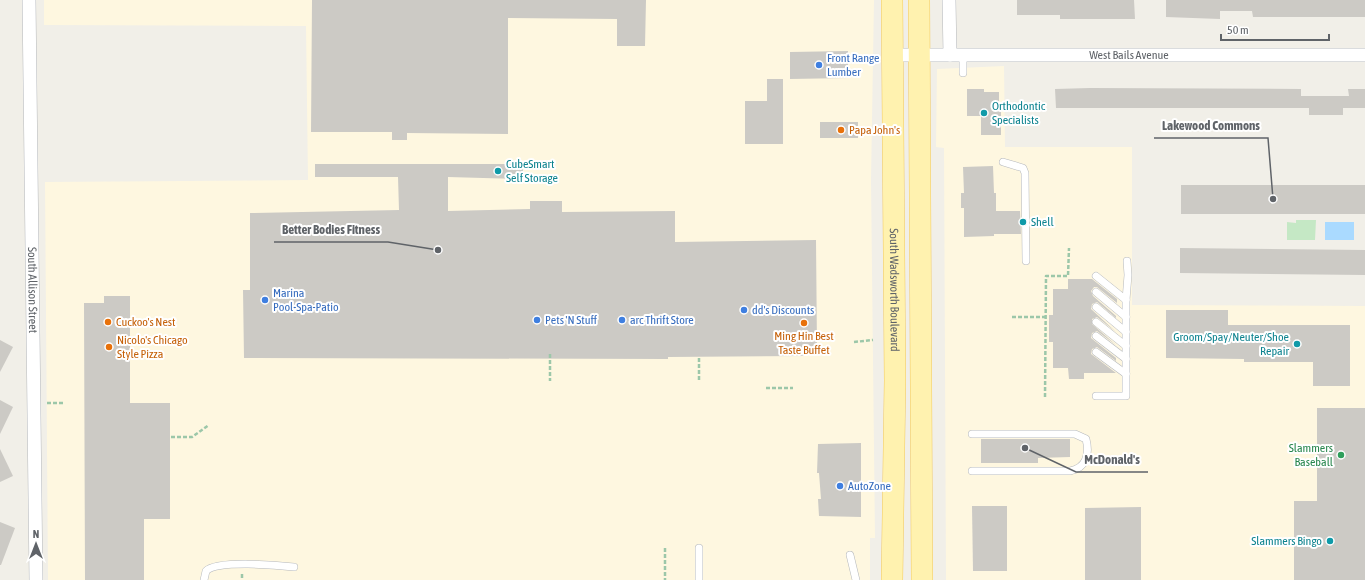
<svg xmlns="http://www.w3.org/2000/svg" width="1365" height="580" font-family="'Asap Condensed',sans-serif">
	<rect width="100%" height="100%" fill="#f1efe8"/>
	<g fill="#fef7e0">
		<path d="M44,0H874L871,180L875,538H870V580H48L45,182L308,180L306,26L44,25Z"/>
		<path d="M1004,66L1005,147H1132V305L1365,306V580H946L944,148L936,147L937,69Z"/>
	</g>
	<path fill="#c5e8c5" d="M1296,220H1316L1315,240H1287V222L1296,223Z"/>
	<rect fill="#aadaff" x="1325" y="222" width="29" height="18"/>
	<g fill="#cccac5">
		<path d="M312,0H646L645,46H617V19L508,18V134L407,133V140H392V132H311Z"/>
		<path d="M1017,0H1134L1135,19H1060V15H1017Z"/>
		<path d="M1166,0H1365V17H1253L1252,11H1220V19L1166,17Z"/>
		<path d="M848,51V78L790,79V52Z"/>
		<path d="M767,79H783V144H745V101H767Z"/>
		<path d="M1090,88L1301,89V96H1349L1348,89H1365V108H1343V115H1309V108H1056L1055,89Z"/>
		<path d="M967,89H984V92H999V110H1001V135H981V116H967Z"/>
		<rect x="820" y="122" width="38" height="16"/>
		<path d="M315,164H523V179L448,177V211L530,209V201H562V212L675,211V242L816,240L817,348H806V356L668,357V359L244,358L243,290H250V213L399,210L398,177H315Z"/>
		<path d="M993,166L994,193H996V211H1020L1021,234H994V236L964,237V208H961V193H964L963,167Z"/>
		<rect x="1181" y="185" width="184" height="29"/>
		<path d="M1180,248L1365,250V275L1180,273Z"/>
		<path d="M1068,279H1092L1117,299V303L1097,287H1094L1091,291L1093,296L1116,316V318L1097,302L1092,304L1091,309L1116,332L1097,317L1092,319V324L1116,345L1097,331L1092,333L1091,338L1116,358V361L1097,347L1092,349L1091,354L1116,373H1084V379H1069L1068,368H1053V342H1049V315H1053V289H1068Z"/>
		<path d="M104,296H130V403H170V519H144V580H85L84,303H104Z"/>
		<path d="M1166,310H1228V325H1350V386H1313V362H1244V359L1166,358Z"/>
		<path d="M0,340L13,347L0,372Z"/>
		<path d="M0,400L13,407L0,434Z"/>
		<path d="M1317,408H1365V580H1294V501H1317Z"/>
		<path d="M981,439H1070V457L1038,458V463H981Z"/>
		<path d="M861,443V517L819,516L818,499H821L819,473H817L818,444Z"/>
		<path d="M0,449L13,476L0,482Z"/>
		<path d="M972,506H1007V571H973Z"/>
		<path d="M1141,507V580H1085V508Z"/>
		<path d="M0,522L15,528L1,565H0Z"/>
	</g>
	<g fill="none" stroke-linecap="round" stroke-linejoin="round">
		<g stroke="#b5b8bc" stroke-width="8">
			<g id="lane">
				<path d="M963,55V73"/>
				<path d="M1003,162L1023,168L1025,173L1026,261"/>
				<path d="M1096,276L1126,300"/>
				<path d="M1096,292L1126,317"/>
				<path d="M1096,307L1126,332"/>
				<path d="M1096,322L1126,346"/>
				<path d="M1096,336L1126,359"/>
				<path d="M1096,352L1126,374"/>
				<path d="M1096,396H1126V300L1128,275L1127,261"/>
				<path d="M972,434H1075L1086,439C1090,455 1086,468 1070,471H972"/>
				<path d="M850,555L856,580"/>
				<path d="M204,580L206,571C217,560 277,565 294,567"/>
				<path d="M699,580V548"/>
			</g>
		</g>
		<g stroke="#b5b8bc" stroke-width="14">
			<g id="street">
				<path id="s1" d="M29,0L36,580"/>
				<path d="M949,0L950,55"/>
				<path id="s2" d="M892,55H1365"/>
			</g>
		</g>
		<g stroke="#f2c960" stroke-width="22">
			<g id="primary">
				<path id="s3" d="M892,0L895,380L892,580"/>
				<path d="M919,0L922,580"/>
			</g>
		</g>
		<g stroke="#9cc7a9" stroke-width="2.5" stroke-dasharray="4 2" stroke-linecap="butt">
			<path d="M1012,317H1046"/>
			<path d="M854,342L873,340"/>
			<path d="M550,354V381"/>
			<path d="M699,358V380"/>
			<path d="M766,388H793"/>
			<path d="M1045,397L1046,276H1068L1069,248"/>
			<path d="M47,403H65"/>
			<path d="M171,437H192L209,425"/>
			<path d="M665,548V580"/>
			<path d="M242,574V580"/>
		</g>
		<use href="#lane" stroke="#fff" stroke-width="7"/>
		<use href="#street" stroke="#fff" stroke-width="13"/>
		<use href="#primary" stroke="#fff2af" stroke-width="21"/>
	</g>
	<g fill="#3f7fe0" stroke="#fff" stroke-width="1.5">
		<circle cx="819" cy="65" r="4"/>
		<circle cx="265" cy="300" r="4"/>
		<circle cx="744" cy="310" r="4"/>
		<circle cx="537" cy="320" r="4"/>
		<circle cx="622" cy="320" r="4"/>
		<circle cx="840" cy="486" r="4"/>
	</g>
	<g fill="#0f9aa8" stroke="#fff" stroke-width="1.5">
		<circle cx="984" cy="113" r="4"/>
		<circle cx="498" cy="171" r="4"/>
		<circle cx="1023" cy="222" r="4"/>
		<circle cx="1297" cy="344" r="4"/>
		<circle cx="1330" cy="541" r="4"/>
	</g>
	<g fill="#e8710a" stroke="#fff" stroke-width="1.5">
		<circle cx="841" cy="130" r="4"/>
		<circle cx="108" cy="322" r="4"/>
		<circle cx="804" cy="323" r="4"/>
		<circle cx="109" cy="347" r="4"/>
	</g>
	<circle fill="#2e9e5b" stroke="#fff" stroke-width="1.5" cx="1341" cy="455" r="4"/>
	<g text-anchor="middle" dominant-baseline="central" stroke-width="4" stroke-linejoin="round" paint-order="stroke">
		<g font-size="12" fill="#5f6368" stroke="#fff">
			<text stroke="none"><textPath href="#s2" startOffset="237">West Bails Avenue</textPath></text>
			<text stroke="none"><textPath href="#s1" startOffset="290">South Allison Street</textPath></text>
			<text stroke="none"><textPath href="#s3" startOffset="290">South Wadsworth Boulevard</textPath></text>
		</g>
		<g font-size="12" fill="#366cbe" stroke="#fff" text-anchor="start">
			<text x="827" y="58">Front Range<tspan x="827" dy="14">Lumber</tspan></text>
			<text x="273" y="293">Marina<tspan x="273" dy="14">Pool-Spa-Patio</tspan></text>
			<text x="752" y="310">dd's Discounts</text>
			<text x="545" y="320">Pets 'N Stuff</text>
			<text x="630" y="320">arc Thrift Store</text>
			<text x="848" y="486">AutoZone</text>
		</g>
		<g font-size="12" fill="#0d838f" stroke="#fff" text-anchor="start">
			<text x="992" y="106">Orthodontic<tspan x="992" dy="14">Specialists</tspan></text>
			<text x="506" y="164">CubeSmart<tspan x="506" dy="14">Self Storage</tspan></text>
			<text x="1031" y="222">Shell</text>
			<text x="1289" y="337" text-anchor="end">Groom/Spay/Neuter/Shoe<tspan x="1289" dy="14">Repair</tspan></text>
			<text x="1322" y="541" text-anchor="end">Slammers Bingo</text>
		</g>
		<g font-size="12" fill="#c56008" stroke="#fff" text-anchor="start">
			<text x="849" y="130">Papa John's</text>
			<text x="116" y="322">Cuckoo's Nest</text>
			<text x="804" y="336" text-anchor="middle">Ming Hin Best<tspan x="804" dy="14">Taste Buffet</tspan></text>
			<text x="117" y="340">Nicolo's Chicago<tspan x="117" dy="14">Style Pizza</tspan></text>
		</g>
		<g font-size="12" fill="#27864d" stroke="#fff" text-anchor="end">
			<text x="1333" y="448">Slammers<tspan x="1333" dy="14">Baseball</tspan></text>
		</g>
	</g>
	<path fill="none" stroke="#5f6368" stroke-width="1.5" d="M1273 199L1268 138H1154M438 250L388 242H274M1025 448L1076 472H1148"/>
	<g fill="#5f6368" stroke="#fff" stroke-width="1.5">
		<circle cx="1273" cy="199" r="4"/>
		<circle cx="438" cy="250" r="4"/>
		<circle cx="1025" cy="448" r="4"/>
	</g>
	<g font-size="13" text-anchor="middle" font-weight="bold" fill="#5f6368" stroke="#fff" stroke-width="4" stroke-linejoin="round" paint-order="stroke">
		<text x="1211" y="130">Lakewood Commons</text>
		<text x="331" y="234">Better Bodies Fitness</text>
		<text x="1112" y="464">McDonald's</text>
	</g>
	<g transform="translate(36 544)" stroke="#ffffff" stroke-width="3" paint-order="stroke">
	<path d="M0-3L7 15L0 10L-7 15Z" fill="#5f6368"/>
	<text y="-6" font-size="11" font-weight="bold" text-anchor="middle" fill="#5f6368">N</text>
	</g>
	<path d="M1221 34v6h108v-6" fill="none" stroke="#5f6368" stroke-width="2"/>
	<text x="1227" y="34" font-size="12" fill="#5f6368" stroke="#ffffff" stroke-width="3" paint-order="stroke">50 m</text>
</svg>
